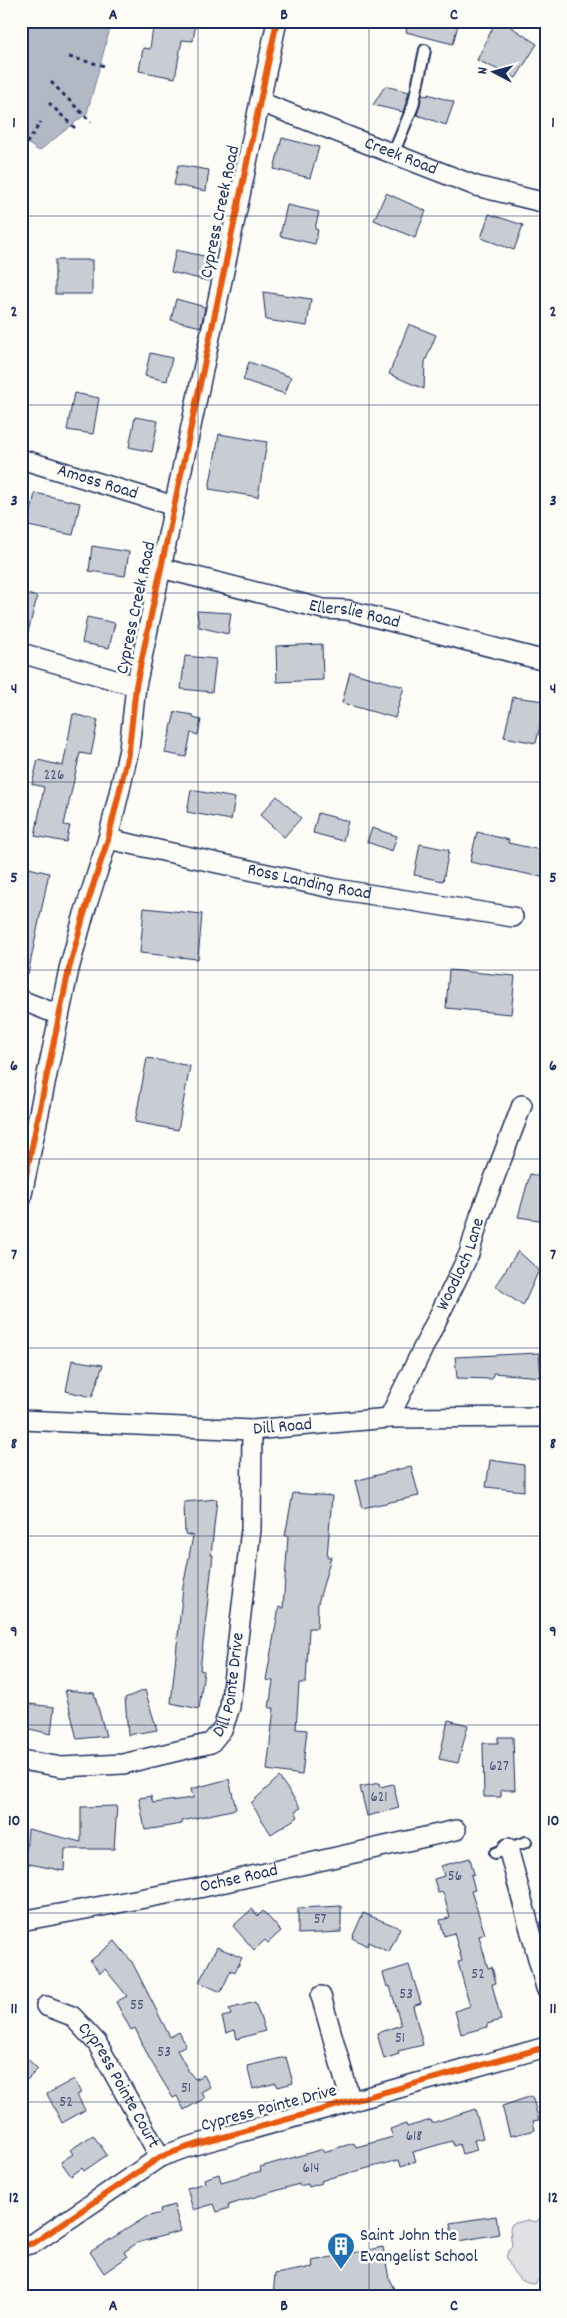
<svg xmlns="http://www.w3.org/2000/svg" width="567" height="2318" font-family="Dekko,sans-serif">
	<rect width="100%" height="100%" fill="#fdfcf7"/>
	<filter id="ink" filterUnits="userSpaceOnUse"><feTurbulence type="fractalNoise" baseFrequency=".02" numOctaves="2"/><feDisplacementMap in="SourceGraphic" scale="10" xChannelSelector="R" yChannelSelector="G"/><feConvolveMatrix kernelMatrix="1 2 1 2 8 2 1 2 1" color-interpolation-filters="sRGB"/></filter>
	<g filter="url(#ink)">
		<path fill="#e0e1e3" stroke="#7e88a0" d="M542,2216H546V2270L535,2284C518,2284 511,2269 506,2256L512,2246L510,2229L512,2224L527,2220L536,2222Z"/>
		<path fill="#b3b8c5" stroke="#76819c" d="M21,21H112L87,113L39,151L21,139Z"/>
		<g fill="#c9ccd3" stroke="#1b2f5e">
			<path d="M154,21H196L193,41L182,40L175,78L139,71L143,48L150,49Z"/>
			<path d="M408,21H459L453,44L406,32Z"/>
			<path d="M496,21H502L537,44L516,78L477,60Z"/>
			<path d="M385,86L409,92L403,112L373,105Z"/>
			<path d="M428,94L454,102L446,125L417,115L422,95L428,96Z"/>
			<path d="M282,138L319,147L310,178L274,169Z"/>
			<path d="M178,165L209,170L206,191L174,185Z"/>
			<path d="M386,193L426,211L415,238L374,220Z"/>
			<path d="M287,205L319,212L315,229L318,230L315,244L280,236Z"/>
			<path d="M489,214L523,225L514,250L481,238Z"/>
			<path d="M176,250L213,258L208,281L171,272Z"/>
			<rect x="55" y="260" width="37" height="34"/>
			<path d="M263,292L311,299L307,326L266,320Z"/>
			<path d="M176,299L205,307L201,327L171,320Z"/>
			<path d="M409,324L436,335L425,362L424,389L389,374Z"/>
			<path d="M150,353L172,358L167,381L145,376Z"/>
			<path d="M249,362L291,377L285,394L243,380Z"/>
			<path d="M74,393L99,398L93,434L67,430Z"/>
			<path d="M135,417L158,421L152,452L129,447Z"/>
			<path d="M219,434L267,442L258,497L209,489Z"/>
			<path d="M35,493L80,503L73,535L28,526Z"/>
			<path d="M92,546L129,552L125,576L89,571Z"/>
			<path d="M21,592L37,597L26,640H21Z"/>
			<path d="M197,611L231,613L228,634L199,627Z"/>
			<path d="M87,617L115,623L109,648L82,643Z"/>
			<path d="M322,644L323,680L277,682L276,646Z"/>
			<path d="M185,656L216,659L212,692L181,689Z"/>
			<path d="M350,672L404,687L395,718L342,703Z"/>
			<path d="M513,697L546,701L536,743L504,737Z"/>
			<path d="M175,712L193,715V718L201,720L198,735L191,733L186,757L165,753Z"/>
			<path d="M73,714L98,720L91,755L80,753L64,825L70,826L66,842L35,836L44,787L32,784L38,760L63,766Z"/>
			<path d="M191,790L235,798L231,820L187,812Z"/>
			<path d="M277,796L301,818L284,837L260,815Z"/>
			<path d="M318,813L348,821L343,841L313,833Z"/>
			<path d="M372,828L397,836L392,851L367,842Z"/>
			<path d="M477,832L509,840L508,843L546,851V878L470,862Z"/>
			<path d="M420,844L449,850L443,881L414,875Z"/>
			<path d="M25,867L49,873L28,974H21V883Z"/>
			<path d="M144,908L202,914L198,959L140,953Z"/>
			<path d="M449,970L515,976L511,1014L446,1008Z"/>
			<path d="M147,1058L190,1066L178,1130L135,1122Z"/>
			<path d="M530,1174L546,1178V1221L518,1217Z"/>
			<path d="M518,1251L539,1270L523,1306L495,1286Z"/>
			<path d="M539,1353L541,1377L493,1373L492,1379L457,1378L455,1357Z"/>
			<path d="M72,1360L103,1365L92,1397L66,1391Z"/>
			<path d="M490,1460L524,1465V1491L486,1487Z"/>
			<path d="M411,1466L419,1496L362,1508L355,1481Z"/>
			<path d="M293,1493L332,1496L327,1557H331L318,1603L317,1628H309L306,1683H299L296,1729L307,1730L302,1775L267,1770L274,1708H269L273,1681L266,1680L279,1607L283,1608L288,1536H285Z"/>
			<path d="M217,1499L211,1555H213L200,1670L204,1671L199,1709L171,1703L183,1587L193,1536L185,1534L184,1502Z"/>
			<path d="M65,1690L94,1693L106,1736L77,1739Z"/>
			<path d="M145,1690L157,1730L128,1735L125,1698Z"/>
			<path d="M21,1703L54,1707L51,1734L21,1727Z"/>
			<path d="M448,1720L468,1725L458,1763L439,1759Z"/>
			<path d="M498,1737H513L515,1790H501V1797H484L483,1743H498Z"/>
			<path d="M279,1777L301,1808L295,1811L298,1817L271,1834L251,1803Z"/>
			<path d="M229,1779L236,1809L182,1821V1824L145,1830L139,1798L151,1796L153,1803L193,1798L191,1789Z"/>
			<path d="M379,1783L380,1787L393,1784L399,1808L367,1816L360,1787Z"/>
			<path d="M117,1806L114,1849H65L64,1871L25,1863L28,1829L81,1842V1807Z"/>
			<path d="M470,1858L474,1874L471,1875L475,1890L471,1891L485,1934L479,1936L488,1968L492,1967L496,1983L492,1984L501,2020L487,2024V2027L461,2034L455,2011L470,2006L458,1962L462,1961L454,1933L444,1936L440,1920L450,1918L443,1892L438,1893L434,1879L444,1876L441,1866Z"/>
			<path d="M341,1906V1932L298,1934V1908Z"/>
			<path d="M252,1909L258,1916L263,1911L281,1931L268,1943L265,1940L254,1950L233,1926Z"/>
			<path d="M363,1913L400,1928L389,1952L368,1942L367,1946L352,1938Z"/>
			<path d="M115,1941L132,1962L170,2037L179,2032L186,2045L177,2050L189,2072L195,2079L204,2075L210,2087L201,2092L205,2098L184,2110L177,2096L173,2098L149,2058L135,2028L131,2030L116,2002L127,1996L105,1969L100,1973L90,1961Z"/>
			<path d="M217,1947L242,1958L235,1972L231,1970L221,1992L199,1982Z"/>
			<path d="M409,1965L421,2003L413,2006L423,2045L398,2051L399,2054L384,2059L377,2033L401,2025L390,1986L387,1987L383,1973Z"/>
			<path d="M255,2002L265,2031L237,2039L235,2030L226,2033L222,2017L231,2015L229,2009Z"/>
			<path d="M21,2053L38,2069L21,2086Z"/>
			<path d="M286,2057L293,2083L278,2087L276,2083L253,2089L247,2066Z"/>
			<path d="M74,2079L81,2093L77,2095L85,2110L62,2123L47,2094Z"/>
			<path d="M532,2096L539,2120L533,2121L535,2130L510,2136L502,2106Z"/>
			<path d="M475,2109L483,2138L474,2140L477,2150L462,2154L459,2144L454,2146L452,2141L413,2152L416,2161L401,2166L399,2160L330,2178L321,2181L322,2183L309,2187L308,2184L299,2186V2184L228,2205L229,2208L217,2212L214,2204L193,2210L187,2188L205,2183L204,2179L219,2174L221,2182L261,2171L260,2167L323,2149V2152L354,2143L356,2147L393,2137L390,2129L406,2124L407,2127L431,2120L432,2123Z"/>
			<path d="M93,2135L107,2155L84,2171L82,2168L71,2176L61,2162L73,2154L70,2150Z"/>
			<path d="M174,2205L181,2231L137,2243L124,2252L127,2257L104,2273L90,2252L146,2217L161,2213L160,2209Z"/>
			<path d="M496,2216L499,2234L453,2242L450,2223Z"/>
			<path d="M383,2247L389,2279L398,2297H273L275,2274L313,2267L312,2261Z"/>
		</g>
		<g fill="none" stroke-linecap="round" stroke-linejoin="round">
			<g stroke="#1b2f5e" stroke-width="14">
				<g id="service">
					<path d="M393,154L413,106L425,50"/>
					<path d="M495,1853L526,1842"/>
				</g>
			</g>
			<g stroke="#1b2f5e" stroke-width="22">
				<g id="minor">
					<path id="s1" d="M260,102L476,186L546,203"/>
					<path id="s2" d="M21,459L174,506"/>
					<path id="s3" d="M161,568L323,609L347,610L546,661"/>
					<path d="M21,653L136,686"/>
					<path id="s4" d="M108,839L336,889L513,917"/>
					<path d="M21,1000L59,1015"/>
					<path d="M21,1199L69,969L84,914L108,839L120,789L129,749L136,686L277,21"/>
					<path id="s5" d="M389,1418L469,1254L480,1216L522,1105"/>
					<path id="s6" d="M21,1420L252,1430L389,1418L546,1417"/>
					<path id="s7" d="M21,1760L62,1767L123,1764L211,1743L223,1728L230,1707L251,1529L252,1430"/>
					<path d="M508,1848L546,1988"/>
					<path id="s8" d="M21,1921L199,1888L456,1830"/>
					<path d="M321,1996L351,2102"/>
					<path id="s9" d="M46,2006L72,2016L97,2043L160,2157"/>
					<path d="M21,2246L34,2243L160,2157L188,2147L546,2047"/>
				</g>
			</g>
			<g stroke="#1b2f5e" stroke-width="3" stroke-dasharray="4 4" stroke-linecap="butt">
				<path d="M69,57L105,66"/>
				<path d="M51,82L91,122"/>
				<path d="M49,103L77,130"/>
				<path d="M21,117L26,112"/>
				<path d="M22,150L41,122"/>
			</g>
			<use href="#service" stroke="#fdfcf7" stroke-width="10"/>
			<use href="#minor" stroke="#fdfcf7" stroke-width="19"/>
			<g stroke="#fdfcf7" stroke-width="9">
				<g id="cycleway">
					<path d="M21,1199L69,969L84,914L108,839L120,789L129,749L136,686L277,21"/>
					<path d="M21,2246L34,2243L160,2157L188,2147L546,2047"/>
				</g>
			</g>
			<use href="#cycleway" stroke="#e8590c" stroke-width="6"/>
		</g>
	</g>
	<path fill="none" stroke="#1b2f5e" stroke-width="1" stroke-opacity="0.55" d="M198,21V2297M369,21V2297M21,216H546M21,405H546M21,593H546M21,782H546M21,970H546M21,1159H546M21,1348H546M21,1536H546M21,1725H546M21,1913H546M21,2102H546"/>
	<defs>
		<g id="building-pin" transform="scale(1.4375)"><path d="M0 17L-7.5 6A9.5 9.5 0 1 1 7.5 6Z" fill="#1f6fb2" stroke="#fdfcf7"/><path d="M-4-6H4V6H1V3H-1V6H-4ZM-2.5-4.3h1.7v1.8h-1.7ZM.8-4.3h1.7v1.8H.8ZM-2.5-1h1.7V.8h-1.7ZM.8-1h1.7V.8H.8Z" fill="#fff"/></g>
	</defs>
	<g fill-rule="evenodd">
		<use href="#building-pin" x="341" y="2246"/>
	</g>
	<g text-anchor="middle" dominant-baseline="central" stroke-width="5" stroke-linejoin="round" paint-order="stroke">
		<g font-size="15" fill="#46567b">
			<text x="54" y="776">226</text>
			<text x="499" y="1767">627</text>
			<text x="379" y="1798">621</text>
			<text x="455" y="1877">56</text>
			<text x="320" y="1920">57</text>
			<text x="478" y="1975">52</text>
			<text x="406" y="1995">53</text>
			<text x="137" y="2006">55</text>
			<text x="400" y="2039">51</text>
			<text x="164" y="2053">53</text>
			<text x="186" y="2089">51</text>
			<text x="66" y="2103">52</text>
			<text x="414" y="2137">618</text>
			<text x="311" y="2169">614</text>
		</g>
		<g font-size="18" fill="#1b2f5e" stroke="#fdfcf7">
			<text stroke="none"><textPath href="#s1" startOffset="151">Creek Road</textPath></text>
			<text transform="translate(221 212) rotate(-78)">Cypress Creek Road</text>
			<text stroke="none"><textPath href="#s2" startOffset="80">Amoss Road</textPath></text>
			<text transform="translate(137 608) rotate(-78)">Cypress Creek Road</text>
			<text stroke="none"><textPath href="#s3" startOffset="199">Ellerslie Road</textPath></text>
			<text stroke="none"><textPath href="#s4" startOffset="206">Ross Landing Road</textPath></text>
			<text stroke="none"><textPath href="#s5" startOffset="170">Woodloch Lane</textPath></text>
			<text stroke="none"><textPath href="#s6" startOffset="262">Dill Road</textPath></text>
			<text stroke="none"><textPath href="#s7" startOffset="256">Dill Pointe Drive</textPath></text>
			<text stroke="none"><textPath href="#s8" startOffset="222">Ochse Road</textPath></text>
			<text stroke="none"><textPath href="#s9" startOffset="112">Cypress Pointe Court</textPath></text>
			<text transform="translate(269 2109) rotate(-15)">Cypress Pointe Drive</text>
		</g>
		<g font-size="18" fill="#1b2f5e" stroke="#fdfcf7" text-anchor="start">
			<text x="360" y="2236">Saint John the<tspan x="360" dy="21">Evangelist School</tspan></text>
		</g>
	</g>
	<rect width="567" height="2318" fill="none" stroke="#fdfcf7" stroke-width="55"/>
	<g transform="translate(494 72) rotate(276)" stroke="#fdfcf7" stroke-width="4" paint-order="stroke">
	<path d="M0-4L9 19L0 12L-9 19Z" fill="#1b2f5e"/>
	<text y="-8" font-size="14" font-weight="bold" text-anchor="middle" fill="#1b2f5e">N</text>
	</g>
	<rect x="28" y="28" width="512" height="2262" fill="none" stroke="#1b2f5e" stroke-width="2"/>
	<g font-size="16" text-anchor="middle" font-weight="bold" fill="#1b2f5e">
		<text x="113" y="19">A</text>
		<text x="284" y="19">B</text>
		<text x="454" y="19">C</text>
		<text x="14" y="127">1</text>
		<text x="553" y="127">1</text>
		<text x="14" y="316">2</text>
		<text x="553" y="316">2</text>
		<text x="14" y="505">3</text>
		<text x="553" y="505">3</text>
		<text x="14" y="693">4</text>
		<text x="553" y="693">4</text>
		<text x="14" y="882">5</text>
		<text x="553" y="882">5</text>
		<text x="14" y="1070">6</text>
		<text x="553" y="1070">6</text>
		<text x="14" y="1259">7</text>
		<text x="553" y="1259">7</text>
		<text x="14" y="1448">8</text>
		<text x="553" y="1448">8</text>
		<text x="14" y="1636">9</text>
		<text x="553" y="1636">9</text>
		<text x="14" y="1825">10</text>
		<text x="553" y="1825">10</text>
		<text x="14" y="2013">11</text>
		<text x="553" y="2013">11</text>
		<text x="14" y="2202">12</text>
		<text x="553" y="2202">12</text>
		<text x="113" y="2310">A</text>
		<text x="284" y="2310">B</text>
		<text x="454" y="2310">C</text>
	</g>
</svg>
